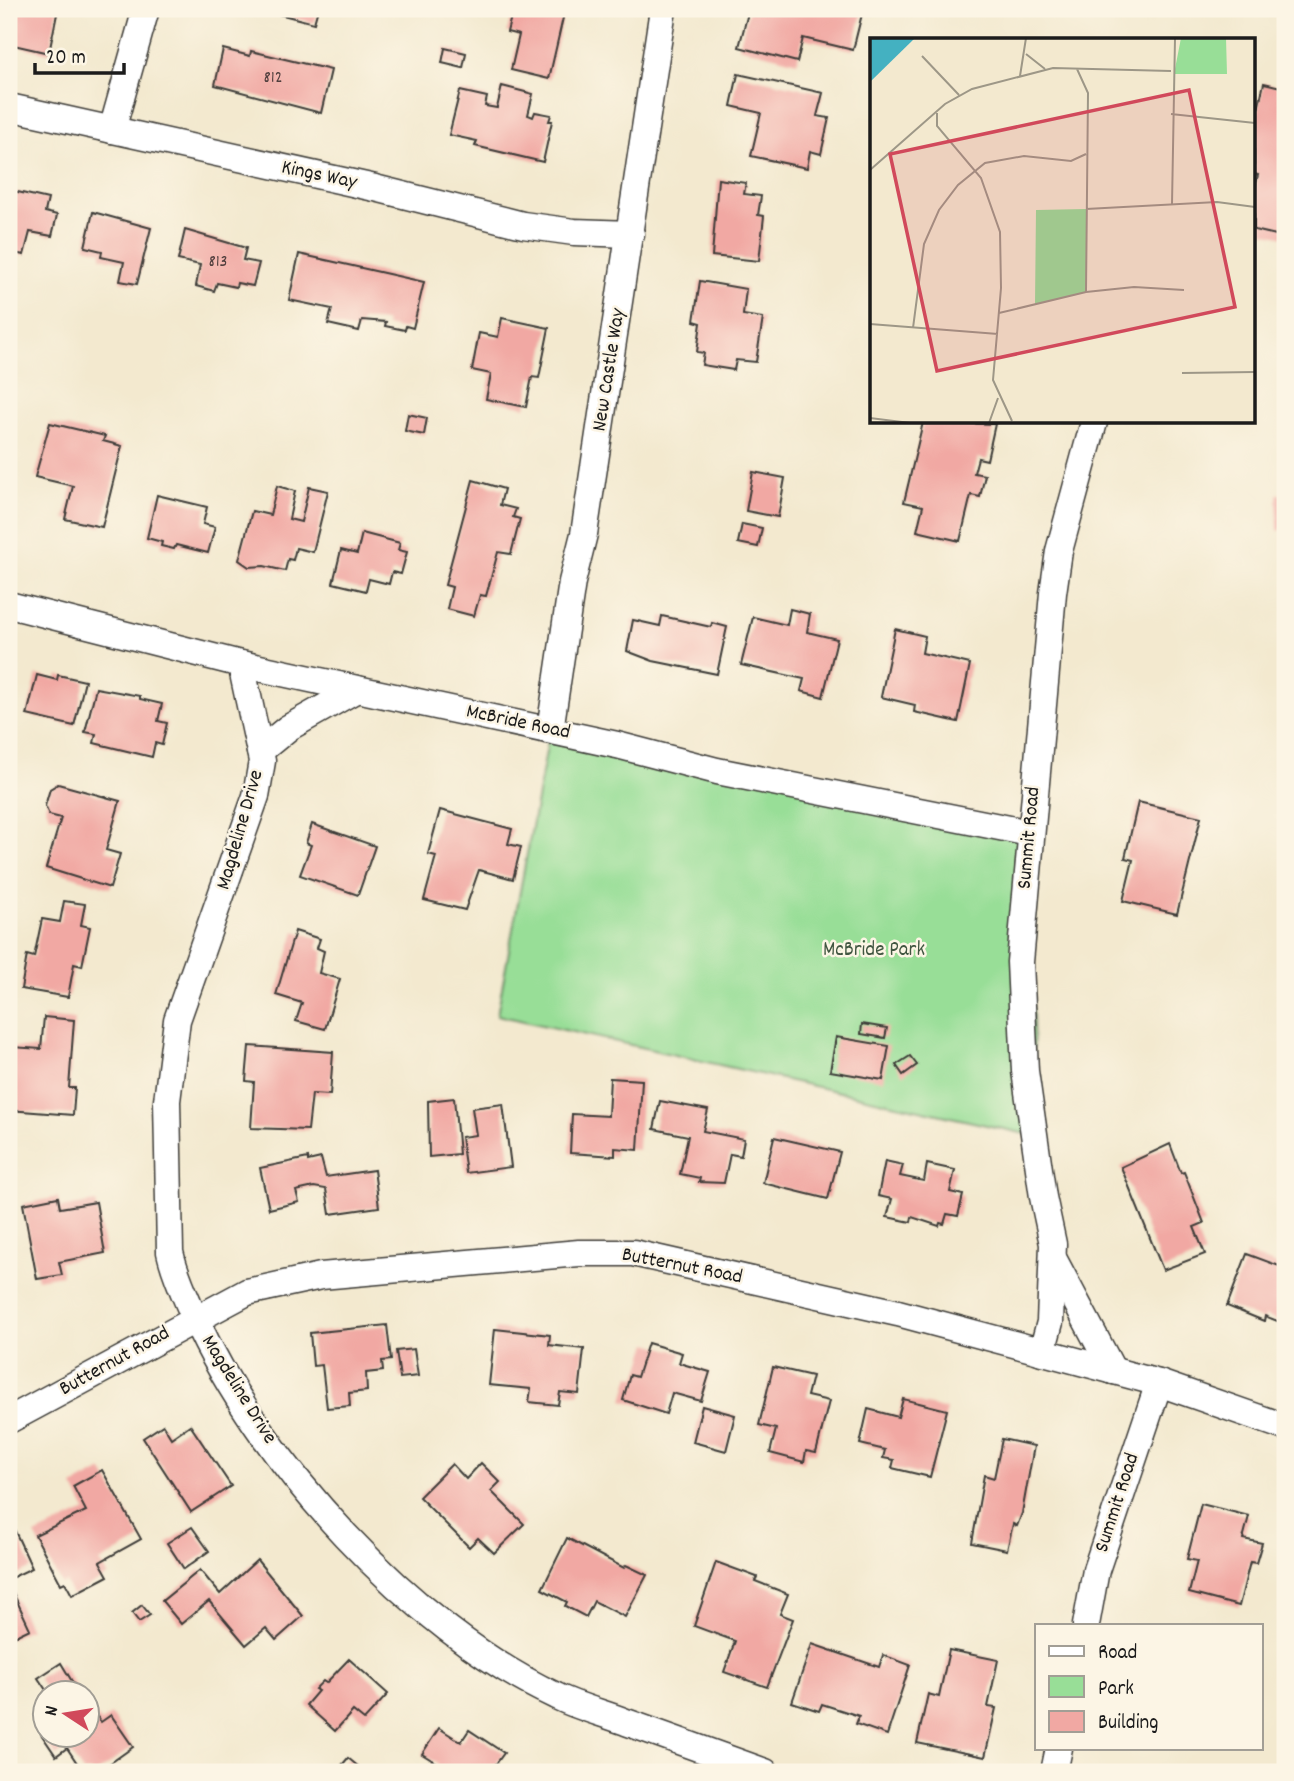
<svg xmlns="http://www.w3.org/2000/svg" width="1294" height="1781" font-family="Dekko,sans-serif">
	<rect width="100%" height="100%" fill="#fcf5e5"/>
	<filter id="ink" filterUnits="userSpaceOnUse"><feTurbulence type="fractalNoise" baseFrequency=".0143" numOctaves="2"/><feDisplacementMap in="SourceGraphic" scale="14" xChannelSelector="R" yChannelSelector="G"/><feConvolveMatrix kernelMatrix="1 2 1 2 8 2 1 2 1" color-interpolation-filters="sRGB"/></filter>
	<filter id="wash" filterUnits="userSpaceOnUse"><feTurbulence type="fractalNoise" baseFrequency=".00686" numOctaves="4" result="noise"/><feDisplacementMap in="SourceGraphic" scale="28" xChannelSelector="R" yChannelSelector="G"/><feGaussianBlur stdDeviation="1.57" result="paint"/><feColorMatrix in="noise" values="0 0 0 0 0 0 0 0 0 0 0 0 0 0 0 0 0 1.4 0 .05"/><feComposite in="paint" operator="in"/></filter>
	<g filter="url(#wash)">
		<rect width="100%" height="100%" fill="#f3e9cf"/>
		<path fill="#98de97" stroke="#5a7d5a" stroke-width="2" d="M550,730L1030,833L1035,1136L497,1015Z"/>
		<g id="blocks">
			<g fill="#f1a8a3">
				<path d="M9,9H58L49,53L9,44Z"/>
				<path d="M259,9H318L314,23Z"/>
				<path d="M513,9H565L549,79L511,70L519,35L507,32Z"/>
				<path d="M749,9H858L863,10L853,50L803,38L797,62L739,47Z"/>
				<path d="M445,48L466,53L463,68L442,63Z"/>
				<path d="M223,49L250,56L251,51L331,70L321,113L215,85Z"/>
				<path d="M738,74L823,93L817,116L829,118L821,154L810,151L807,168L751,156L761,113L731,106Z"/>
				<path d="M1264,83L1285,88V237L1254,230V191L1258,175L1254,174V127Z"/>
				<path d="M502,86L533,94L528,115L533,117L535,112L551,115L549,121H552L543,162L475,146L477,141L449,135L460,91L487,97L485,106L497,108Z"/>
				<path d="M718,179L746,183L744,194L761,196L758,215L764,216L759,261L712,256Z"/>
				<path d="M9,190L48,199L45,212L57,215L52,236L30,232L24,255L9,252Z"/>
				<path d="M93,212L151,228L137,284L120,281L124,262L101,257L102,251L85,247Z"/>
				<path d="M185,230L246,248L243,260L259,263L253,286L237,283L236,287L217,283L214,291L196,286L200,265L178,260Z"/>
				<path d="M299,254L424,282L413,328L406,326L405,330L385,326L386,322L362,320L359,331L328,324L332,309L289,300Z"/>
				<path d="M700,281L746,289L743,315L763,318L756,362L736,360L734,370L702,365L704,353L697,352L701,323L694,321Z"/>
				<path d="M502,318L549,328L539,378L532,377L526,407L486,399L491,374L472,370L479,333L498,337Z"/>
				<path d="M408,414L427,418L424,435L405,431Z"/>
				<path d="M923,422L995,424L987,460L978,458L974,473L985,475L980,497L971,495L960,541L917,531L923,506L904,502Z"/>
				<path d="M50,423L105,436L103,441L122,446L102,527L65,519L73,486L35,477Z"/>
				<path d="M753,472L785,478L778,517L746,511Z"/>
				<path d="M473,480L504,489L500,505L516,509L513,517L520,519L511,554L498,552L486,596L480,595L474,616L447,609L452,587L445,585Z"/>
				<path d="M277,486L295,491L289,519L301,522L309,487L328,491L313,552L296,548L293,560L288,559L285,571L264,566L249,567L239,560L252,511L270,515Z"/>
				<path d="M1277,494H1285V531H1278Z"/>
				<path d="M157,495L207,507L203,524L215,527L208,553L176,545L174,549L161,546L162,542L147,538Z"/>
				<path d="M742,524L762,528L758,547L738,543Z"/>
				<path d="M362,533L400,543L398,550L407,552L401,574L392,572L389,584L369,579L366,591L333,583L341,550L357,554Z"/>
				<path d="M790,609L810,614L807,632L837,639L823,697L801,691L804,679L741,665L753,617L787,625Z"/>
				<path d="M662,616L711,627L712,623L727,627L717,674L653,661L627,651L633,620L660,626Z"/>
				<path d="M895,629L925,636L922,653L970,664L958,722L914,712L915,705L881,697Z"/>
				<path d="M37,675L57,680L58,675L85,681L74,726L27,715Z"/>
				<path d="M96,688L140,696V699L162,704L158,721L167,723L162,745L155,743L152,757L94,743L96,734L85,732Z"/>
				<path d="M58,784L120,801L106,850L120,854L110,888L46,868L61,818L49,815L45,806L50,789Z"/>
				<path d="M1138,802L1201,817L1177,914L1123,901L1133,860L1125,858Z"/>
				<path d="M440,810L512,829L508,844L521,847L513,879L479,870L465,910L424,900L436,856L428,854Z"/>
				<path d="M312,824L375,846L358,895L300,875L311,845L306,843Z"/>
				<path d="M64,901L85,904L81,925L90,927L82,966L74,964L68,997L21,989L27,955L34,957L42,919L60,922Z"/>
				<path d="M295,931L320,939L317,948L324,951L319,973L340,979L325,1029L296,1021L302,1003L276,995Z"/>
				<path d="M44,1017L74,1020L69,1088H75L73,1115L9,1110L12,1047L41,1049Z"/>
				<path d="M862,1024L887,1028L885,1038L861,1034Z"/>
				<path d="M836,1037L889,1046L883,1080L830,1071Z"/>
				<path d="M249,1046L333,1052L330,1095L312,1094L308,1130L251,1128L254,1082L246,1081Z"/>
				<path d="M910,1056L917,1065L903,1075L896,1065Z"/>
				<path d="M610,1078L642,1080L638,1150L615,1148V1156L570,1153L572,1114L608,1116Z"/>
				<path d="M454,1098L459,1154L429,1157L428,1101Z"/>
				<path d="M660,1101L708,1110L703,1131L744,1139L741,1156L730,1154L724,1183L699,1182L700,1178L680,1174L688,1136L654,1129Z"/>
				<path d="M503,1104L511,1167L466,1173L461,1137L476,1135L472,1108Z"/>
				<path d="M774,1137L840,1152L828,1199L763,1183Z"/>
				<path d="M1170,1144L1181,1173L1184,1172L1204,1223L1194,1227L1205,1254L1163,1270L1121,1167Z"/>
				<path d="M308,1158V1161L321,1158L326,1177L374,1170L379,1207L330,1214L326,1189L314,1187L296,1191L299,1202L269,1209L260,1168Z"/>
				<path d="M885,1161L903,1165L900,1176L924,1181L927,1164L955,1170L950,1192L963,1195L958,1216L947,1214L944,1224L940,1223L939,1226L912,1217L911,1222L887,1217L892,1199L878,1196Z"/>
				<path d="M58,1197L60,1208L96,1202L105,1253L59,1262L62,1275L37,1279L23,1204Z"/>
				<path d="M1247,1254L1282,1267L1285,1258V1324L1265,1316L1264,1321L1227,1306Z"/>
				<path d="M387,1325L391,1360L382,1361L383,1371L366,1373L367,1391L349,1393L350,1406L327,1408L322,1365L313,1366L310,1333Z"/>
				<path d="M495,1329L550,1335L549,1345L584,1349L579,1394L560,1392L558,1405L529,1402L531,1389L489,1385Z"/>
				<path d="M648,1343L682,1353L679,1363L710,1372L701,1401L672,1393L666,1414L623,1400L630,1375L637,1377Z"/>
				<path d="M414,1349L418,1376L400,1378L396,1351Z"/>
				<path d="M773,1367L812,1376L807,1396L829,1401L816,1453L806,1451L804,1462L770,1453L776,1429L759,1425Z"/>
				<path d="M903,1399L947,1410L930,1477L892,1468L894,1460L883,1458L885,1450L860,1444L868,1409L898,1417Z"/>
				<path d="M702,1406L735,1415L726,1451L693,1442Z"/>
				<path d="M163,1425L171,1438L190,1425L231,1486L191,1512L143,1438Z"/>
				<path d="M1002,1439L1034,1446L1022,1513L1017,1526L1013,1524L1007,1550L972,1543L984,1475L994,1478Z"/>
				<path d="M481,1463L500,1482L491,1491L524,1524L494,1553L478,1538L469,1547L419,1497L452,1464L466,1479Z"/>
				<path d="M102,1470L141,1539L100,1562L108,1576L72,1595L65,1582L61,1584L35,1535L86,1511L73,1486Z"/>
				<path d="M1201,1504L1249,1516L1243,1539L1262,1543L1256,1563L1250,1562L1239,1606L1189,1593L1197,1561L1187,1559Z"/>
				<path d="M192,1527L209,1551L184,1569L167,1543Z"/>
				<path d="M14,1529L32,1568L9,1579V1531Z"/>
				<path d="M567,1538L624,1568L626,1565L647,1575L625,1617L594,1601L586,1617L565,1606L567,1602L542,1589Z"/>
				<path d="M257,1560L303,1616L276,1640L266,1628L246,1645L209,1601L181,1624L162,1601L200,1570L220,1594Z"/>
				<path d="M716,1562L757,1577L755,1581L788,1594L780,1614L793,1619L767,1687L724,1672L735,1641L694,1626Z"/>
				<path d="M9,1584L30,1629L9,1639Z"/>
				<path d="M142,1605L150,1615L139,1622L132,1613Z"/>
				<path d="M812,1644L879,1667L883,1655L910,1665L887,1735L856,1724L859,1716L822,1704L819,1711L792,1702Z"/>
				<path d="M949,1650L998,1660L988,1707L996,1708L985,1757L917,1743L928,1694L939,1697Z"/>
				<path d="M349,1659L388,1694L364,1720L353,1711L335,1731L306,1705L318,1691L315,1689L323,1681L326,1683Z"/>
				<path d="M61,1663L76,1688L67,1693H48L38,1678Z"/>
				<path d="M95,1714L101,1722L111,1715L133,1747L98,1772H83L67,1748L56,1756L41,1734L46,1730V1736H88V1719Z"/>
				<path d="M439,1728L461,1742L469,1730L504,1753L496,1764L508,1772H432L438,1764L422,1754Z"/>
				<path d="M348,1758L365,1772H336Z"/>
			</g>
		</g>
	</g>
	<g filter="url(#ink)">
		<use href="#blocks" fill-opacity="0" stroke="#3c3b37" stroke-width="2"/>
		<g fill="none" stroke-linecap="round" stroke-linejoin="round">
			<g stroke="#3c3b37" stroke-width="29">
				<g id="minor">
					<path d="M9,107L375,188L523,225L574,232L631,234"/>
					<path d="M112,130L146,9"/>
					<path d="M9,605L241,664L617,745L717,771L1030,833"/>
					<path d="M241,664L262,761L256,796L177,1020L167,1101L170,1252C175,1275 185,1295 194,1316C259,1461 412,1629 556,1696C578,1707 603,1713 626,1722C672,1739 719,1755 765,1772"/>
					<path d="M550,730L572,582L584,534L663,9"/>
					<path d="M260,751L288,728L357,689"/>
					<path d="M1053,1258L1113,1371"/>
					<path d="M1042,1352L1050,1322L1053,1244L1043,1197L1025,1071L1020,962L1053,593L1059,551L1094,422"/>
					<path d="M9,1420L247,1292L321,1276L579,1253H633L898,1313L1159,1383L1285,1427"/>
					<path d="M1086,1625L1096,1570L1159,1383"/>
					<path d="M1054,1772L1059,1748"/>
				</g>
			</g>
			<use href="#minor" stroke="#fff" stroke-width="26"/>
		</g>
	</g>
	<g text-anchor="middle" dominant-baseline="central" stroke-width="5" stroke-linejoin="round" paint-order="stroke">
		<g font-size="18" fill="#513f3e">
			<text x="273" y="78">812</text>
			<text x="218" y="262">813</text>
		</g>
		<g font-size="21" fill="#1c1c1c" stroke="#fcf5e5">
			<text transform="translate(319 176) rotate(12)">Kings Way</text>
			<text transform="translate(610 370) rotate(-81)">New Castle Way</text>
			<text transform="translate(518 723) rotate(12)">McBride Road</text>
			<text transform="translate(241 830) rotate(-74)">Magdeline Drive</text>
			<text transform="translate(1030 838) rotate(-85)">Summit Road</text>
			<text transform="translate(682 1267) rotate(11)">Butternut Road</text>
			<text transform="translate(115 1362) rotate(-29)">Butternut Road</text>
			<text transform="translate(238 1390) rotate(58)">Magdeline Drive</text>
			<text transform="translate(1118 1503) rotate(-72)">Summit Road</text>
		</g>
		<g font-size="21" fill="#415641" stroke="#fcf5e5">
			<text x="874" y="951">McBride Park</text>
		</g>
	</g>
	<g transform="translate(870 38)">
		<rect width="385" height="385" fill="#f3e9cf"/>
		<path d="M311,0H356L357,36H304ZM216,171V254L165,266L166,172Z" fill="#98de97"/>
		<path d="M0,0H45L0,44Z" fill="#44b1c1"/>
		<path fill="none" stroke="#9d9787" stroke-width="2" d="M156,16L175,31M52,18L89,57M207,31L218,55L216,254M150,38L156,0M67,75V88L111,140L130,194L131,250L123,342L142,383M301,76L385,85M0,132L75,66L102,51L183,30L301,33M302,166L305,0M216,171L347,164L385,169M129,275L216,254L264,249L314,252M0,286L128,296M43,290L54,206L69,172L88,147L115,125L154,118L201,123L216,116M312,335L385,334M0,380L40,385M119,385H147M119,385L128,360"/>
		<path fill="#d1495b" fill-opacity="0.15" stroke="#d1495b" stroke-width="3.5" d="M319,52L365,269L67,333L20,116Z"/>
		<rect width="385" height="385" fill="none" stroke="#1c1c1c" stroke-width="3.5"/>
	</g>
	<rect width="1294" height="1781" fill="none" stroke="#fcf5e5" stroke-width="35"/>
	<rect x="1035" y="1624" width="228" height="126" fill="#fcf5e5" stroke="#a29e95" stroke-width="2"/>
	<rect x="1049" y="1646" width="35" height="10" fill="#ffffff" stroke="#a29e95" stroke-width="2"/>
	<text x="1098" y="1658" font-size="21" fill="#1c1c1c">Road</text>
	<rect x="1049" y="1676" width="35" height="21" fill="#98de97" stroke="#a29e95" stroke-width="2"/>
	<text x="1098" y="1694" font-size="21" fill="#1c1c1c">Park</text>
	<rect x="1049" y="1711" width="35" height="21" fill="#f1a8a3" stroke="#a29e95" stroke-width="2"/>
	<text x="1098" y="1728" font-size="21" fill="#1c1c1c">Building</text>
	<g transform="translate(66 1714) rotate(282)"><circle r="33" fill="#fcf5e5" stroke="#a29e95" stroke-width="2"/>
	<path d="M0-5L12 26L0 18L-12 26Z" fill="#d1495b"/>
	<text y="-10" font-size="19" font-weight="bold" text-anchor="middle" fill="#1c1c1c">N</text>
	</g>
	<path d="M35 63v10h89v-10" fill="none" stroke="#1c1c1c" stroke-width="3.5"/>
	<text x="46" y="63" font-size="21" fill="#1c1c1c" stroke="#fcf5e5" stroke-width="5" paint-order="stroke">20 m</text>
</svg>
